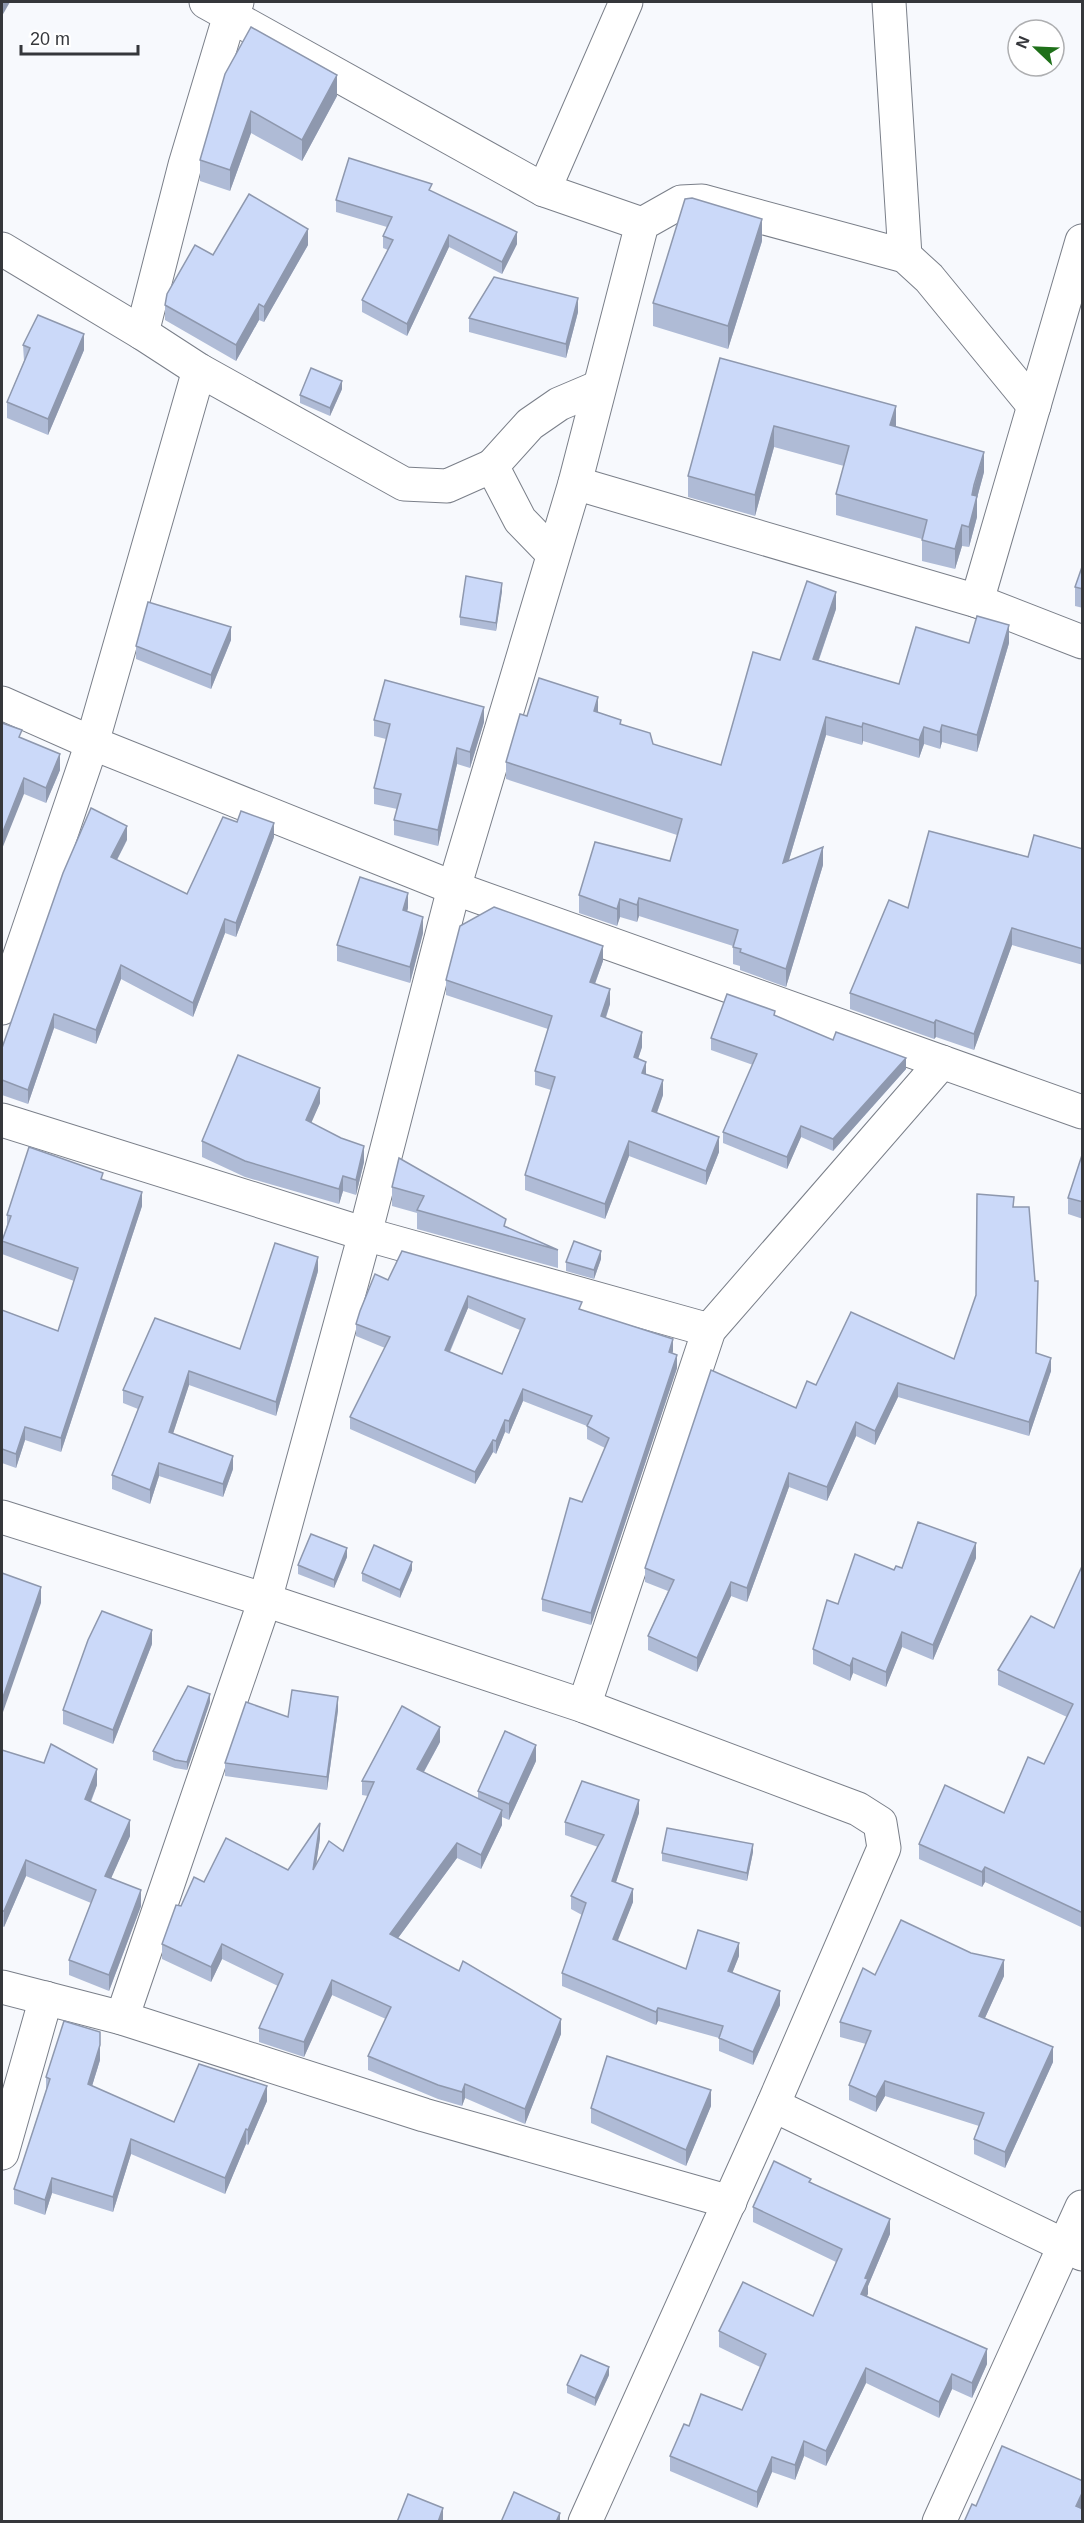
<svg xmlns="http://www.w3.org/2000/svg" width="1084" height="2523" font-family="Arial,sans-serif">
	<rect width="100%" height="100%" fill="#f7f9fd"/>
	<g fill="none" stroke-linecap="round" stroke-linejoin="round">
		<g stroke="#7a7f89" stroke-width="35">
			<g id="minor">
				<path d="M206,2L544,190L642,224"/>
				<path d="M889,2L905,256"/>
				<path d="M544,190L626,2"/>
				<path d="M2,249L142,333L199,370L404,484L447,486L492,466L520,520L553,554"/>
				<path d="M142,333L185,165L230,15L237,2"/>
				<path d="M492,466L530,424L559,404L599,387"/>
				<path d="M575,483L977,601L1082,642"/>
				<path d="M977,601L1082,241"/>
				<path d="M2,703L92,743L454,888L1082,1112"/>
				<path d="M2,1008L92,743L199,370"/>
				<path d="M2,1120L365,1234L709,1330"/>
				<path d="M2,1517L265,1600L584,1706L858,1809L880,1823L884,1848L773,2105L585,2522"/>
				<path d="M584,1706L709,1330L942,1062"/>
				<path d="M2,1987L122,2018L424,2115L730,2202"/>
				<path d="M122,2018L265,1600L365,1234L454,888L575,483L642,224L681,202L702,201L905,256L929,278L1034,406"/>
				<path d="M773,2105L1082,2254"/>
				<path d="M2,2153L46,1998"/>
				<path d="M939,2522L1082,2207"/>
			</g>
		</g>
		<use href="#minor" stroke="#fff" stroke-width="33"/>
	</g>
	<g fill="#afbbd6" fill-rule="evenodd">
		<path d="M225,74L337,96L302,161L251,133L230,191L200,181V160Z"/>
		<path d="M432,192L517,244L502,274L449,247L407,336L362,312V300L388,250L383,248V236L387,227L336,212V200Z"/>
		<path d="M762,241L728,349L653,326V303Z"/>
		<path d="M308,245L264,322L259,320L236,361L165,320V305L213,255Z"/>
		<path d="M578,312L566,358L469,332V318Z"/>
		<path d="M23,345L84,350L48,435L7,418V402L24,361Z"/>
		<path d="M720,358L896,427L984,472L977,498V517L969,547L962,546L955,569L922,561V539L836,515V494L844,466L774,447L755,516L688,497V476Z"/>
		<path d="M342,389L330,416L300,403V395Z"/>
		<path d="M1083,564V608L1075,606V587Z"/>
		<path d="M502,591L496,631L460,625V617Z"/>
		<path d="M836,609L819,660L899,684L969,643H1009L977,752L942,742L940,749L924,744L919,758L863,741L862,745L826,735L789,860L823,865L786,987L740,970V966L733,964V946L639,916L637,922L620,917L617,926L579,913V895L670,861L677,835L506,779V762L598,713L621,724L653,744L721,765L780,660Z"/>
		<path d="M231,640L211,689L136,659V646Z"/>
		<path d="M374,720L484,722L470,768L457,764L438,846L394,835V820L397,809L374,804V788L386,739L374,736Z"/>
		<path d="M22,738L60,770L46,803L24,794Z"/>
		<path d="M274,837L236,937L225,933L193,1017L121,979L96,1044L54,1028L28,1104L2,1095V1048L127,840L117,860L187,894Z"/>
		<path d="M1083,849V965L1012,945L974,1050L936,1037L934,1039L850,1009V993L908,908L1028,857Z"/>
		<path d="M408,908L407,911L423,933L410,983L337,961V945Z"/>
		<path d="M603,961L595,984L610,1004L606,1018L642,1047L638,1059L646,1074L663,1095L657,1113L719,1152L706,1185L629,1156L605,1219L525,1190V1175L551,1090L535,1085V1071L548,1029L446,995V980Z"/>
		<path d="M775,1016L833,1040L906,1069L833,1151L801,1137L787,1169L723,1143V1132L753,1065L711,1050V1038Z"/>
		<path d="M320,1103L311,1122L364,1162L356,1195L343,1191L339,1204L245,1177L202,1157V1141Z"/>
		<path d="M1083,1152V1219L1068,1214V1198Z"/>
		<path d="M399,1158L506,1227L558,1250V1268L417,1229V1213L392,1206V1187Z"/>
		<path d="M103,1179L142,1206L61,1452L25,1440L16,1468L2,1463V1310L58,1331L74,1281L2,1254V1241L7,1225V1215Z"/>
		<path d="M1014,1207L1036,1353L1051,1371L1029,1436L898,1397L875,1445L856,1436L827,1501L789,1487L747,1602L731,1596L697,1672L648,1650V1636L668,1591L645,1582V1568L816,1385L954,1359Z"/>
		<path d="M601,1259L594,1279L566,1271V1262Z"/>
		<path d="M318,1271L276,1416L189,1385L173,1433L233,1469L223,1497L159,1476L150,1504L112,1489V1475L138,1409L123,1403V1390L240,1349Z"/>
		<path d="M388,1280L582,1310L673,1351L672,1353L677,1368L591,1625L542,1611V1599L605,1448L587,1439V1426L523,1401L509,1434L505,1432L496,1454L493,1452L475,1484L350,1429V1417L385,1348L356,1336V1324ZM468,1308L520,1330L502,1374L450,1352Z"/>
		<path d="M347,1557L334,1588L298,1574V1565Z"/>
		<path d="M976,1558L933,1660L902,1647L886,1687L853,1673L850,1681L813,1664V1649L838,1604L894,1570L902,1568Z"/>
		<path d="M1083,1564V1928L985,1882L982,1887L919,1859V1844L1004,1813L1044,1764L1067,1717L998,1685V1670L1054,1628Z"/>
		<path d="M412,1570L400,1598L362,1581V1573Z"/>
		<path d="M152,1644L113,1744L63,1724V1710Z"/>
		<path d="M210,1702L187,1770L175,1768L153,1760V1751Z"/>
		<path d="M338,1710L327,1790L225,1776V1763L288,1717Z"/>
		<path d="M440,1742L424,1772L478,1799V1791L536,1761L509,1820L502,1817V1825L481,1869L457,1858L398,1938L561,2034L525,2124L465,2098L462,2106L438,2099L368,2070V2056L386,2019L332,1995L304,2057L259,2042V2028L278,1986L222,1959L211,1982L162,1959V1944L181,1906L204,1882L288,1870L320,1838L316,1865L343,1851L368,1796L362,1795V1781Z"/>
		<path d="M2,1750L97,1785L91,1802L130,1836L111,1878L141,1906L109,1991L69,1975V1960L91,1903L26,1876L4,1927L2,1926Z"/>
		<path d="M639,1813L616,1882L633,1902L617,1941L686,1969L739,1956L732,1973L780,2005L753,2065L719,2051V2038L658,2021L656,2025L562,1986V1973L582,1915L571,1909V1896L598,1847L565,1835V1822Z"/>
		<path d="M753,1852L747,1881L662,1861V1853Z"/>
		<path d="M875,1975L1004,1976L985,2018L1053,2062L1005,2168L974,2154V2139L979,2126L885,2096L876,2112L849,2100V2085L866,2044L840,2037V2022Z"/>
		<path d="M100,2060L92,2086L174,2122L267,2101L248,2145L246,2144L225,2194L131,2154L113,2212L52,2193L45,2215L14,2204V2189L46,2090V2077Z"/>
		<path d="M711,2106L686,2166L591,2123V2108Z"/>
		<path d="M811,2182L890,2234L868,2286L867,2296L987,2364L972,2398L952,2389L939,2418L866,2383L826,2466L804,2456L795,2480L772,2472L757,2508L670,2471V2456L689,2426L742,2410L760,2367L719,2347V2331L813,2316L836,2262L753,2222V2207Z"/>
		<path d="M609,2375L595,2406L567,2393V2385Z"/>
	</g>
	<g fill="#8e98ae">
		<path d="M2,2H10L2,16Z"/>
		<path d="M337,75V96L302,161V140Z"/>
		<path d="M251,111V133L230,191V170Z"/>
		<path d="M762,219V241L728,349V326Z"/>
		<path d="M308,229V245L264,322V307Z"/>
		<path d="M517,232V244L502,274V262Z"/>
		<path d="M449,235V247L407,336V324Z"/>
		<path d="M578,298V312L566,358V344Z"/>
		<path d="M259,304V320L236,361V345Z"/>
		<path d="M84,334V350L48,435V419Z"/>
		<path d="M342,381V389L330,416V408Z"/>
		<path d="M896,406V427L890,425Z"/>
		<path d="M774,426V447L755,516V495Z"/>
		<path d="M984,452V472L977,498V517L969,547V527L972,495Z"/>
		<path d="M962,525V546L955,569V549Z"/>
		<path d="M502,583V591L496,631V623Z"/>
		<path d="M836,592V609L813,676V659Z"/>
		<path d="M1009,625V643L977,752V735Z"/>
		<path d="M231,627V640L211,689V675Z"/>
		<path d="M598,697V714L594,711Z"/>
		<path d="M484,707V722L470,768V752Z"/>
		<path d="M826,717V735L783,880V863Z"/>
		<path d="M863,723V741L862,745V727Z"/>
		<path d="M942,725V742L940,749V732Z"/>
		<path d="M924,727V744L919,758V740Z"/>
		<path d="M457,748V764L438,846V830Z"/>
		<path d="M60,754V770L46,803V788Z"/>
		<path d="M24,778V794L2,849V834Z"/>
		<path d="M274,823V837L236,937V923Z"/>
		<path d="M127,826V840L111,871V857Z"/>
		<path d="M823,847V865L786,987V969Z"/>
		<path d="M408,893V908L403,925V910Z"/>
		<path d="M639,898V916L637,922V905Z"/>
		<path d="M620,899V917L617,926V909Z"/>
		<path d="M423,917V933L410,983V967Z"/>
		<path d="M225,919V933L193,1017V1003Z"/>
		<path d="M1012,928V945L974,1050V1034Z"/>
		<path d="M603,946V961L590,997V982Z"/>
		<path d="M121,965V979L96,1044V1030Z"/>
		<path d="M610,989V1004L601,1031V1016Z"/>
		<path d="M54,1014V1028L28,1104V1090Z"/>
		<path d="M936,1020V1037L934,1039V1023Z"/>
		<path d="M642,1032V1047L634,1071V1057Z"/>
		<path d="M906,1058V1069L833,1151V1139Z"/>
		<path d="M646,1062V1077L642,1073Z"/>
		<path d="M663,1080V1095L652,1126V1111Z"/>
		<path d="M320,1088V1103L306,1135V1120Z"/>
		<path d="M801,1126V1137L787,1169V1157Z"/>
		<path d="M719,1137V1152L706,1185V1171Z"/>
		<path d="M629,1141V1156L605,1219V1204Z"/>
		<path d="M364,1146V1162L356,1195V1180Z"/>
		<path d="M343,1176V1191L339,1204V1189Z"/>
		<path d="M142,1192V1206L61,1452V1438Z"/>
		<path d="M601,1251V1259L594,1279V1270Z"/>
		<path d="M318,1257V1271L276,1416V1402Z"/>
		<path d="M468,1296V1308L445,1362V1350Z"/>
		<path d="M673,1339V1351L669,1364V1352Z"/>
		<path d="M677,1355V1368L591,1625V1613Z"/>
		<path d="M1051,1358V1371L1029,1436V1422Z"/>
		<path d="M189,1371V1385L169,1446V1432Z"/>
		<path d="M898,1383V1397L875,1445V1431Z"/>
		<path d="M523,1389V1401L509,1434V1421Z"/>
		<path d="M505,1420V1432L496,1454V1441Z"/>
		<path d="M856,1422V1436L827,1501V1487Z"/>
		<path d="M25,1427V1440L16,1468V1454Z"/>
		<path d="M493,1440V1452L475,1484V1472Z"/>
		<path d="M233,1456V1469L223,1497V1484Z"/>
		<path d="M159,1463V1476L150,1504V1490Z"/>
		<path d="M789,1473V1487L747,1602V1588Z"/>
		<path d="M976,1543V1558L933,1660V1645Z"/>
		<path d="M347,1548V1557L334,1588V1580Z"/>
		<path d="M412,1562V1570L400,1598V1590Z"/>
		<path d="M731,1582V1596L697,1672V1658Z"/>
		<path d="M41,1587V1603L2,1715V1700Z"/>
		<path d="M152,1630V1644L113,1744V1730Z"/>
		<path d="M902,1632V1647L886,1687V1672Z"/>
		<path d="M853,1658V1673L850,1681V1666Z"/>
		<path d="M210,1694V1702L187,1770V1762Z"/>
		<path d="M338,1697V1710L327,1790V1777Z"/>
		<path d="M440,1727V1742L417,1784V1769Z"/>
		<path d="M536,1745V1761L509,1820V1804Z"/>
		<path d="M97,1769V1785L85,1815V1799Z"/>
		<path d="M639,1800V1813L612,1894V1881Z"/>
		<path d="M502,1810V1825L481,1869V1855Z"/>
		<path d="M130,1820V1836L105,1892V1876Z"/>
		<path d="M320,1823V1838L313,1885V1870Z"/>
		<path d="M457,1843V1858L390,1949V1934Z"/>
		<path d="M753,1844V1852L747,1881V1873Z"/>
		<path d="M26,1860V1876L4,1927V1911Z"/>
		<path d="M985,1867V1882L982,1887V1872Z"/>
		<path d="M633,1889V1902L613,1953V1939Z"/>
		<path d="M141,1890V1906L109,1991V1975Z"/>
		<path d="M739,1943V1956L728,1984V1971Z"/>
		<path d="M222,1944V1959L211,1982V1967Z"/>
		<path d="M1004,1960V1976L979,2031V2016Z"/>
		<path d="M332,1980V1995L304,2057V2042Z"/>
		<path d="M780,1991V2005L753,2065V2052Z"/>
		<path d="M658,2008V2021L656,2025V2012Z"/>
		<path d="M561,2019V2034L525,2124V2109Z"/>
		<path d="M100,2045V2060L88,2099V2084Z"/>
		<path d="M1053,2047V2062L1005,2168V2152Z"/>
		<path d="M885,2081V2096L876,2112V2097Z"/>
		<path d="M465,2084V2098L462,2106V2092Z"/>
		<path d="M267,2086V2101L248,2145V2130Z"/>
		<path d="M711,2090V2106L686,2166V2150Z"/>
		<path d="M246,2129V2144L225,2194V2178Z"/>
		<path d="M131,2139V2154L113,2212V2197Z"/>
		<path d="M52,2178V2193L45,2215V2200Z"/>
		<path d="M890,2219V2234L868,2286V2294L861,2309V2294L865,2278Z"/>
		<path d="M987,2349V2364L972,2398V2383Z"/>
		<path d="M609,2367V2375L595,2406V2398Z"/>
		<path d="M866,2368V2383L826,2466V2451Z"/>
		<path d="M952,2374V2389L939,2418V2402Z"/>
		<path d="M804,2441V2456L795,2480V2465Z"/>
		<path d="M772,2457V2472L757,2508V2492Z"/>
		<path d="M1083,2491V2514L1076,2506Z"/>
		<path d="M443,2508V2522H438Z"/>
		<path d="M560,2513V2521L556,2522Z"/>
	</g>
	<g fill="#cbd9f9" stroke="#8e98ae" stroke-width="1.5" fill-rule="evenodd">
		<path d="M251,27L337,75L302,140L251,111L230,170L200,160L225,74Z"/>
		<path d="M349,158L432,184L429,190L517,232L502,262L449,235L407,324L362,300L393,240L383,236L392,217L336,200Z"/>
		<path d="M249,194L308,229L264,307L259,304L236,345L165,305L167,294L195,245L213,255Z"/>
		<path d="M692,198L762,219L728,326L653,303L685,199Z"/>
		<path d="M494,277L578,298L566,344L469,318Z"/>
		<path d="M38,315L84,334L48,419L7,402L30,348L23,345Z"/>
		<path d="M720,358L896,406L890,425L984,452L974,485L972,495L977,496L969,527L962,525L955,549L922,540L927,520L836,494L849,446L774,426L755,495L688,476Z"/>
		<path d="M311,368L342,381L330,408L300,395Z"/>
		<path d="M1083,564V589L1075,587Z"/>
		<path d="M466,576L502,583L496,623L460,617Z"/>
		<path d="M807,581L836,592L813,659L899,684L916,627L969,643L977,616L1009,625L977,735L942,725L940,732L924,727L919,740L863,723L862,727L826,717L783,863L823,847L786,969L740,952L741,949L733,947L738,930L639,898L637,905L620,899L617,909L579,895L595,842L670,861L682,819L506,762L520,714L527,716L539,678L598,697L594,711L621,720L620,724L650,733L653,744L721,765L753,652L780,660Z"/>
		<path d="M148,602L231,627L211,675L136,646Z"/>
		<path d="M385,680L484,707L470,752L457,748L438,830L394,820L401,794L374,788L390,724L374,720Z"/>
		<path d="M2,723L22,730L19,737L60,754L46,788L24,778L2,834Z"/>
		<path d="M91,808L127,826L111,857L187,894L223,817L237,822L241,811L274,823L236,923L225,919L193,1003L121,965L96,1030L54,1014L28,1090L2,1080V1048L63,873Z"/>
		<path d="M929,831L1028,857L1034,835L1083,849V949L1012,928L974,1034L936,1020L934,1023L850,993L889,900L908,908Z"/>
		<path d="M360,877L408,893L403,910L423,917L410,967L337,945Z"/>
		<path d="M494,907L603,946L590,982L610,989L601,1016L642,1032L634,1057L646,1062L642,1073L663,1080L652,1111L719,1137L706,1171L629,1141L605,1204L525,1175L555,1077L535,1071L552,1016L446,980L460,926Z"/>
		<path d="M727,994L775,1011L774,1015L833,1040L836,1032L906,1058L833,1139L801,1126L787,1157L723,1132L757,1054L711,1038Z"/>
		<path d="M238,1055L320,1088L306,1120L341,1138L364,1146L356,1180L343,1176L339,1189L245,1161L202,1141Z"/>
		<path d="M29,1147L103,1173L101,1179L142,1192L61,1438L25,1427L16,1454L2,1449V1310L58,1331L78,1268L2,1241L11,1216L7,1215Z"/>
		<path d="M1083,1152V1202L1068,1198Z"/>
		<path d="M399,1158L506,1219L504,1226L558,1250L417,1210L424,1196L392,1187Z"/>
		<path d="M977,1194L1014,1197L1013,1207H1029L1035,1281H1038L1036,1353L1051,1358L1029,1422L898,1383L875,1431L856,1422L827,1487L789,1473L747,1588L731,1582L697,1658L648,1636L674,1580L645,1568L711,1370L796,1408L807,1381L816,1385L851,1312L954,1359L976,1295Z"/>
		<path d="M574,1241L601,1251L594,1270L566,1262Z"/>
		<path d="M275,1243L318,1257L276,1402L189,1371L169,1432L233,1456L223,1484L159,1463L150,1490L112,1475L143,1397L123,1390L155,1318L240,1349Z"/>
		<path d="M402,1251L582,1302L579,1309L673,1339L669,1352L677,1355L591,1613L542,1599L570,1498L582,1502L609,1438L587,1426L592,1416L523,1389L509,1421L505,1420L496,1441L493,1440L475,1472L350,1417L390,1337L356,1324L360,1311L375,1274L388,1280ZM468,1296L525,1319L502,1374L445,1350Z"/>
		<path d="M918,1522L976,1543L933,1645L902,1632L886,1672L853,1658L850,1666L813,1649L827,1600L838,1604L855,1554L894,1570L896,1566L902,1568Z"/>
		<path d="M311,1534L347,1548L334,1580L298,1565Z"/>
		<path d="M374,1545L412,1562L400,1590L362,1573Z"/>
		<path d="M1083,1564V1913L985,1867L982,1872L919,1844L945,1785L1004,1813L1028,1757L1044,1764L1073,1704L998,1670L1031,1616L1054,1628Z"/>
		<path d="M2,1573L41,1587L2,1700Z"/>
		<path d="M102,1611L152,1630L113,1730L63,1710L88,1640Z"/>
		<path d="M188,1686L210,1694L187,1762L175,1760L153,1751Z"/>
		<path d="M292,1690L338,1697L327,1777L225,1763L246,1702L288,1717Z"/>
		<path d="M402,1706L440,1727L417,1769L502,1810L481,1855L457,1843L390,1934L459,1971L463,1961L561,2019L525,2109L465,2084L462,2092L438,2085L368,2056L391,2007L332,1980L304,2042L259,2028L283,1974L222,1944L211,1967L162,1944L176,1905L181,1906L194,1877L204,1882L226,1838L288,1870L320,1823L313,1870L329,1841L343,1851L374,1782L362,1781Z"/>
		<path d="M505,1731L536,1745L509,1804L478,1791Z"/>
		<path d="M51,1744L97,1769L85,1799L130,1820L105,1876L141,1890L109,1975L69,1960L96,1890L26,1860L4,1911H2V1750L44,1763Z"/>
		<path d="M582,1781L639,1800L612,1881L633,1889L613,1939L686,1969L698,1930L739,1943L728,1971L780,1991L753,2052L719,2038L723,2026L658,2008L656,2012L562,1973L586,1903L571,1896L604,1835L565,1822Z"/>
		<path d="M667,1828L753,1844L747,1873L662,1853Z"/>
		<path d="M901,1920L971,1953L1004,1960L979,2016L1053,2047L1005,2152L974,2139L984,2113L885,2081L876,2097L849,2085L871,2031L840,2022L863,1968L875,1975Z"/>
		<path d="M64,2021L100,2032V2045L88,2084L174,2122L199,2064L267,2086L248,2130L246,2129L225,2178L131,2139L113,2197L52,2178L45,2200L14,2189L50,2079L46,2077Z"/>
		<path d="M607,2056L711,2090L686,2150L591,2108Z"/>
		<path d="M774,2161L811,2179L809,2182L890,2219L865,2278L868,2279L861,2294L987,2349L972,2383L952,2374L939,2402L866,2368L826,2451L804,2441L795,2465L772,2457L757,2492L670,2456L684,2424L689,2426L701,2394L742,2410L766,2354L719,2331L743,2282L813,2316L842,2249L753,2207Z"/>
		<path d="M581,2355L609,2367L595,2398L567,2385Z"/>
		<path d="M1002,2446L1083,2481V2491L1076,2506L1083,2509V2522H964L972,2504L976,2506Z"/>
		<path d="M514,2492L560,2513L556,2522H501Z"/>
		<path d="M408,2494L443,2508L438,2522H397Z"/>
	</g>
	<rect width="1084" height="2523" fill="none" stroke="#35373b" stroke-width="6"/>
	<g transform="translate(1036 48) rotate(293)"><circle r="28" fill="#ffffff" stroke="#aeafb1" stroke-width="1.5"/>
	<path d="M0-4.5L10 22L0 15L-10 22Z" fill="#1e7019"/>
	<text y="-9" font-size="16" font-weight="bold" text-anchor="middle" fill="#35373b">N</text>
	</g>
	<path d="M21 45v9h117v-9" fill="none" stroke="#35373b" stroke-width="3"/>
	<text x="30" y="45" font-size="18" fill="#35373b" stroke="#ffffff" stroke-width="4.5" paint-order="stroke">20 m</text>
</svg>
